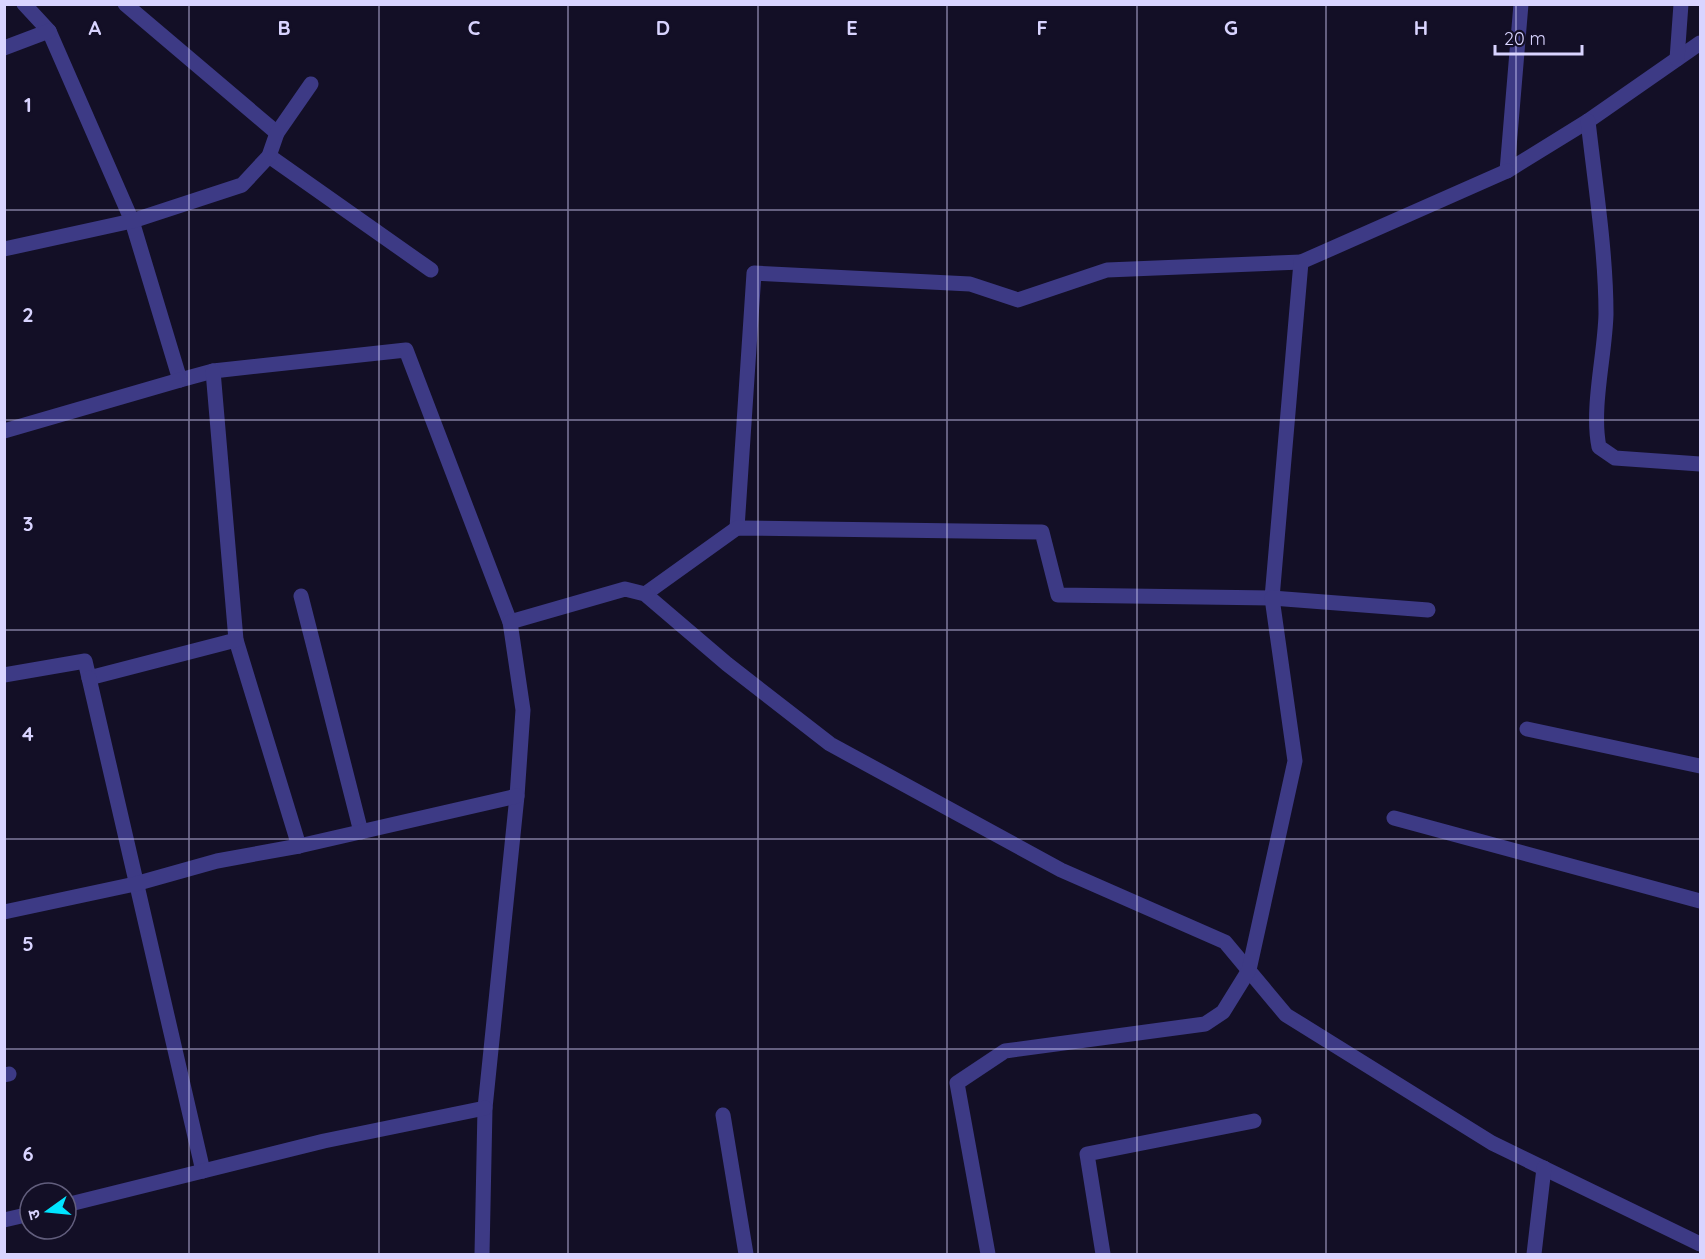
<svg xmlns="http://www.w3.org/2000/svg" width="1705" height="1259" font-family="Quicksand,'Noto Sans Devanagari',sans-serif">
	<rect width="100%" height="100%" fill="#130f26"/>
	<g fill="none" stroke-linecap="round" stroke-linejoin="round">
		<g stroke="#3d3a85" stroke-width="15">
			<path d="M24,4L49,31L132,221L180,380L213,371L406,350L510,622L523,710L517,796L485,1108L482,1254"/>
			<path d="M125,4L277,133"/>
			<path d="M1521,4L1507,171L1588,121L1700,43"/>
			<path d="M4,48L49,31"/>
			<path d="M1677,59L1681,4"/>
			<path d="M1588,121C1595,183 1606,252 1606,314C1605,355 1591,408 1599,447L1615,458L1700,464"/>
			<path d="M269,156L431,270"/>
			<path d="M4,249L132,221L242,185L269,156L277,133L311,84"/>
			<path d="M213,371L236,640L299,846"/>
			<path d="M4,431L180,380"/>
			<path d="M737,528L754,273L970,284L1018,300L1107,270L1301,262"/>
			<path d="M645,594L737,528L1042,532L1058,595L1272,598L1301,262L1507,171"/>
			<path d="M301,596L361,832"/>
			<path d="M510,622L625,589L645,594L727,664L830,744L1061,870L1225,942L1286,1015L1492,1143L1700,1244"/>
			<path d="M4,675L85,661L89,678L236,640"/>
			<path d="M89,678L203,1171"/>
			<path d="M1527,729L1700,766"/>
			<path d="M1394,818L1700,901"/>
			<path d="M4,912L135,884L217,861L299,846L517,796"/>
			<path d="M4,1075L9,1074"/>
			<path d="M723,1115L746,1254"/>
			<path d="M66,1205L324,1141L485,1108"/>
			<path d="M4,1220L30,1214"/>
			<path d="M988,1254L957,1083L1005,1051L1205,1024L1223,1012L1249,970L1295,761L1272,598L1428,610"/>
			<path d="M1103,1254L1087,1154L1254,1121"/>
			<path d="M1534,1254L1544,1168"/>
		</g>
	</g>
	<path fill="none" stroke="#d9d4ff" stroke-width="1.5" stroke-opacity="0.55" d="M189,4V1254M379,4V1254M568,4V1254M758,4V1254M947,4V1254M1137,4V1254M1326,4V1254M1516,4V1254M4,210H1700M4,420H1700M4,630H1700M4,839H1700M4,1049H1700"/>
	<g font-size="20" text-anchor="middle" font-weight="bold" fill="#d9d4ff" stroke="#130f26" stroke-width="5" stroke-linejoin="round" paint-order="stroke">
		<text x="95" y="35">A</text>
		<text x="284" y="35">B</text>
		<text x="474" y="35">C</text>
		<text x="663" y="35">D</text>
		<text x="852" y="35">E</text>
		<text x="1042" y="35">F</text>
		<text x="1231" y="35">G</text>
		<text x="1421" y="35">H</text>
		<text x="28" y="112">1</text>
		<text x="28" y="322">2</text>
		<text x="28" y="531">3</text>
		<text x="28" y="741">4</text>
		<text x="28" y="951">5</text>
		<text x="28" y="1161">6</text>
	</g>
	<rect width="1705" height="1259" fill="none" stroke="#d9d4ff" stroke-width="12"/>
	<g transform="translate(48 1211) rotate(255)"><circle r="28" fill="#130f26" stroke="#625e7d" stroke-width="1.5"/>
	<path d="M0-4.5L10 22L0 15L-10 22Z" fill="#00e5ff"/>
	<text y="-9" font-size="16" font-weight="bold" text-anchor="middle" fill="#d9d4ff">उ</text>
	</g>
	<path d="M1495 45v9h87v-9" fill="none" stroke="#d9d4ff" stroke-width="3"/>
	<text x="1504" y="45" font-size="18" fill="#d9d4ff" stroke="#130f26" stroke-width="4.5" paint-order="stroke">20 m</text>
</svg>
